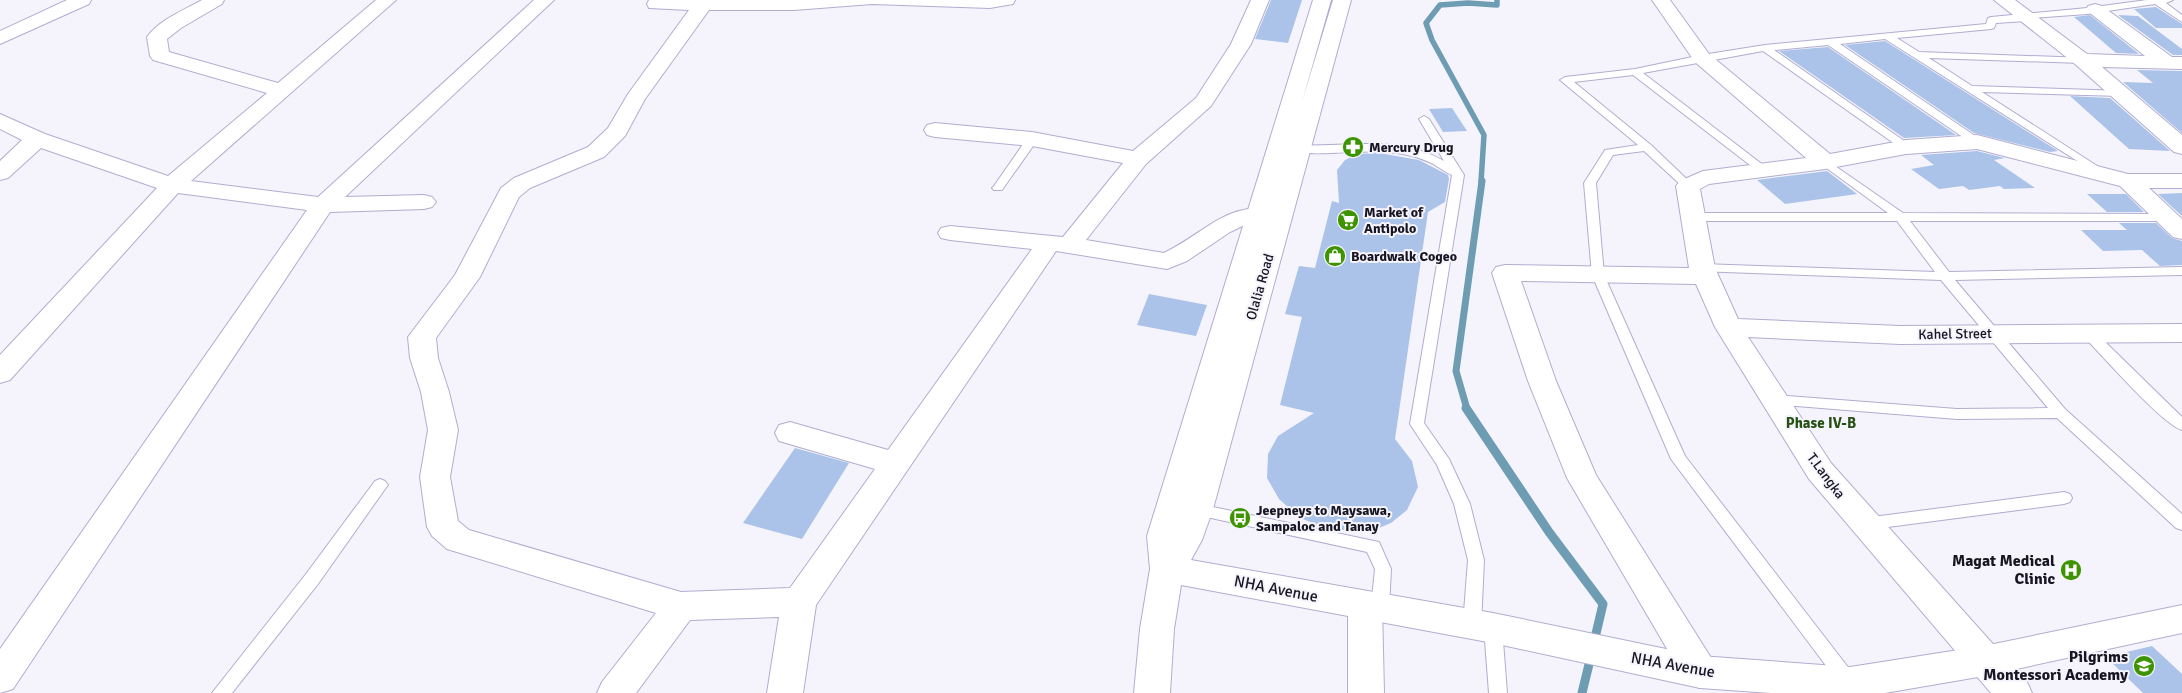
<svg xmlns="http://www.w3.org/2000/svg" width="2182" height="693" font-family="Signika,sans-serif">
	<rect width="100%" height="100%" fill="#f5f4fc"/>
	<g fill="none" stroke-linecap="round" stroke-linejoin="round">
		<path stroke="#6e9db3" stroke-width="5.5" d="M1481,182L1484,135L1432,40L1426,23L1440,5L1468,3L1497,5V0"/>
		<path stroke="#6e9db3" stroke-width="7" d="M1467,409L1456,371L1482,181"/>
		<g stroke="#6e9db3" stroke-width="9">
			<path d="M1466,408L1549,532L1603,604L1594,642"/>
			<path d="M1582,693L1591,656"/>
		</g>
	</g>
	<g fill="#abc3e9">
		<path d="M1271,0H1302L1288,43L1255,39Z"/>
		<path d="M2156,7L2182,24V28H2156L2134,9Z"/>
		<path d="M2090,15L2139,54L2116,53L2074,17Z"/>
		<path d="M2118,15L2138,16L2182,49V55H2173Z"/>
		<path d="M1885,41L2058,151L2050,152L1974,133L1845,45Z"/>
		<path d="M1828,47L1956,135L1904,138L1779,51Z"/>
		<path d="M2137,70L2182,71V133L2123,82L2153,83Z"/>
		<path d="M2070,96L2110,98L2170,151L2129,149Z"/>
		<path d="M1452,108L1467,131L1443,132L1429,109Z"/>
		<path d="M1977,151L2005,158L1994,160L2035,188L2004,189L2000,186L1969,190L1963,186L1939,189L1911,169L1934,165L1921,155Z"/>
		<path d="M1379,153L1419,160L1448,175L1449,179L1445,202L1428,212L1395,439L1412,461L1418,487L1407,510L1391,523L1374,530H1331L1300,518L1279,499L1267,478L1268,454L1278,436L1314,413L1280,405L1302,317L1285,314L1299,266L1315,268L1332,201L1339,203L1337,170L1345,160L1357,154Z"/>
		<path d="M1827,171L1857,194L1785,204L1757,180Z"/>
		<path d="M2182,193V216L2158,194Z"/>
		<path d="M2087,194H2126L2144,212H2107Z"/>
		<path d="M2119,223H2156L2172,238L2182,241V265L2160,266L2142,250L2103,251L2081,230H2127Z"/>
		<path d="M1149,294L1207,305L1196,336L1137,325Z"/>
		<path d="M795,448L849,463L802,539L743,523Z"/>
		<path d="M2152,646L2182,674V693H2143L2106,657Z"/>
	</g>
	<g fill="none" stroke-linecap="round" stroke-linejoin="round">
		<g stroke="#b0add0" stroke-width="2">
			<g id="lane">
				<path d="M2147,0H2173L2166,3L2182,15V22L2155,4L2087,14L2031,18L2026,21L1996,23L1994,28L1991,29L1897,38L1919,52L2086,58L2087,60L2082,63L1929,58L1972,86L2125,91L2126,93L2125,95L2121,96L1982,92L2105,171L2107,173L2105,175L2101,176L1885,39L1840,44L1981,140L1983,142L1981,144H1973L1828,45L1774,50L1910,145L1912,147L1910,149H1902L1763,51L1643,73L1767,168L1769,170L1767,172H1759L1633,75L1574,82L1651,145L1694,186L1688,190L1684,188L1644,151L1613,155L1596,183L1604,275L1685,456L1854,675L1857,681L1854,687L1848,689L1842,687L1671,459L1592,275L1584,183L1605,150L1638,145L1560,80L1565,77L1635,69L1702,55L1765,45L1986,24L1988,18L1991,17L2087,8Z"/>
				<path d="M1424,116L1429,119L1464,175L1424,423L1449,459L1470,504L1484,560L1481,625L1478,630L1472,632L1466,630L1463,625L1468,560L1454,504L1437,465L1410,424L1452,175C1444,172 1437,165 1429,162C1403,150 1376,151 1348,152C1335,153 1296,156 1287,148L1293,145C1342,148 1399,134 1444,161L1419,119Z"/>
				<path d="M1032,136L1038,139L1002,190H994L992,188L994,186L1028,137Z"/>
				<path d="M1825,159L1903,213L2171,214L2173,217L2171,220L2167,221H1910L1949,272L2182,267V275L1955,280L2065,409L2182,514V530L2176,528L2057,418L1957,419L1771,404L1769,400L1771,396L1776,395L1957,409L2048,408L1941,280L1697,271L1696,268L1697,265L1702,264L1935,272L1897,221H1694L1688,217L1694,213H1888L1821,164L1819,162Z"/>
				<path d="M2090,330L2095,332L2182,417V430C2162,424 2103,356 2085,338L2083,335L2085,332Z"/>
				<path d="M380,479L385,481L388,485L385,489L318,584L232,693H212L306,574L375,481Z"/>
				<path d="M2064,492L2070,494L2072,498L2070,502L2064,504L1865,530L1859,528L1857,524L1859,520L1865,518Z"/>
				<path d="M1194,503L1379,542L1391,569L1389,608L1386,613L1380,615L1374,613L1371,608L1375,569L1367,552L1188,513L1186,509L1188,505Z"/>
				<path d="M1493,621L1499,623L1502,628L1507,693H1489L1484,628L1487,623Z"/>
			</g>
		</g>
		<g stroke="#b0add0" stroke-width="2">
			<g id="street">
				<path d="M67,0H91L89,4L0,44V31Z"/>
				<path d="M202,0H224L222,4L181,28L167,39L169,52L278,83L376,0H396L191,181L318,197L534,0H554L345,197L424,195L432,197L436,202L432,207L424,209L330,212L13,689L0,693V649L307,210L178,193L10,380L0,383V355L157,188L41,148L8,178L0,180V161L22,140L0,129V114L45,134L168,176L267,93L153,60L150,56L147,37C159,20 184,10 202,0Z"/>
				<path d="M649,0H1015L1013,4L990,8L872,4L794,10H709L645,99L625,136L604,157L530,188L519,197L480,277L436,338L438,358L449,392L458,430L450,477L458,521L469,530L681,592L790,588L875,469L779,441L775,433L779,425L790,422L888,450L1032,249L950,240L941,238L938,233L941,228L950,226L1063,237L1123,163L1032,146L935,137L927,135L924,130L927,125L935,123L1032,132L1133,151L1196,98L1231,44L1251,0H1269L1251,44L1211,106L1146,164L1086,240L1164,253C1212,229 1228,197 1289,212L1292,217L1289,222L1280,224L1260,221L1251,222L1230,232L1187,261L1167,269L1056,251L816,605L803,693H767L779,617L690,620L636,693H597L602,682L656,613L447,549L432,536L427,527L420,477L428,430L421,392L410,358L408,337L455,275L501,188L514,178L588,147L608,128L628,94L689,10L649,8L647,4Z"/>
				<path d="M1652,0H1670L1709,54L1830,154L1906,140L1977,135L2128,174H2182V188H2149L2182,219V239L2173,237L2120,186L1977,149L1906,154L1825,169L1709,184L1700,189L1715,268L1738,319L1900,326L2182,324V342L1900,344L1748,337L1831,463L2027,682L2032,693H1991L1809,479L1715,327L1696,284L1521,281L1556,381L1596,475L1713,661L1718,672L1713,683L1700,688L1687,683L1567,478L1528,381L1492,273L1496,267L1505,265L1689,268L1676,186L1680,181L1703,171L1806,158L1695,62Z"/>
				<path d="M1994,0H2015L2087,54L2145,56L2086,10L2088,6L2095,4L2102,6L2172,57H2182V69L2102,67L2182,135V154L2174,152L2075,64Z"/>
				<path d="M1365,592L1377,596L1382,606L1384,693H1348V606L1353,596Z"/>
			</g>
		</g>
		<g stroke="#b0add0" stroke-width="2">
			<path id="secondary" d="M1313,0H1331L1302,102L1333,0H1351L1213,509L1202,540L1191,560L1493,613L1700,656L1850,667L1984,646L2182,605V633L1984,676L1885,693H1771L1700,688L1493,643L1181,585L1174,629L1170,693H1134L1140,629L1150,569L1147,536Z"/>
		</g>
		<use href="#lane" fill="#fff" fill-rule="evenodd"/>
		<use href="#street" fill="#fff" fill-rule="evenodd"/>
		<use href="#secondary" fill="#fff" fill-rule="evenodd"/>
	</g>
	<defs>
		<g id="pharmacy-disc" transform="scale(1.125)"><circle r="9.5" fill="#3d9300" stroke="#f5f4fc"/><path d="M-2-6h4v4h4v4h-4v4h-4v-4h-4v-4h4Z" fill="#fff"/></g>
		<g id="supermarket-disc" transform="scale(1.125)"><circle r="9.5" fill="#3d9300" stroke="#f5f4fc"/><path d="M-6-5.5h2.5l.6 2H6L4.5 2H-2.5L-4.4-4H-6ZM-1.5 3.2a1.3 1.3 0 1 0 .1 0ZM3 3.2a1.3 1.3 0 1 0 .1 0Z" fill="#fff"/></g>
		<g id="shop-disc" transform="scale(1.125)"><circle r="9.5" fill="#3d9300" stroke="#f5f4fc"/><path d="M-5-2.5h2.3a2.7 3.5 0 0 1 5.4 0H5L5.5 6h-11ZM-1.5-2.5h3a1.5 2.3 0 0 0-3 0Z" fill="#fff"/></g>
		<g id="bus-disc" transform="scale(1.125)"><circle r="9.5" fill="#3d9300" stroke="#f5f4fc"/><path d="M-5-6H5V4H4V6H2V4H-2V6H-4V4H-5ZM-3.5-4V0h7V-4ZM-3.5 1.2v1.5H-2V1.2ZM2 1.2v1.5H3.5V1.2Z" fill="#fff"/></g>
		<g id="hospital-disc" transform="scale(1.125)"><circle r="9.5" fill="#3d9300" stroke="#f5f4fc"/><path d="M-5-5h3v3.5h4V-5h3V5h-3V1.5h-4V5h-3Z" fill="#fff"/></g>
		<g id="school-disc" transform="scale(1.125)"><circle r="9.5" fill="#3d9300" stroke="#f5f4fc"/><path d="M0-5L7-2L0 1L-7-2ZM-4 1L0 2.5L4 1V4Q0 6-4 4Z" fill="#fff"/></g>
	</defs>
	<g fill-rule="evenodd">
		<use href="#pharmacy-disc" x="1353" y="147"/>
		<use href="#supermarket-disc" x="1348" y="220"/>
		<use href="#shop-disc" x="1335" y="256"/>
		<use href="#bus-disc" x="1240" y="518"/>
		<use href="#hospital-disc" x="2071" y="570"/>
		<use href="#school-disc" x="2144" y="666"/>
	</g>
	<g text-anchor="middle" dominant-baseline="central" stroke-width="4" stroke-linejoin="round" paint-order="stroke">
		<g font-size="14" font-weight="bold" fill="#161521" stroke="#f5f4fc" text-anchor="start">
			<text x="1369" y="147">Mercury Drug</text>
			<text x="1364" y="212">Market of<tspan x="1364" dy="16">Antipolo</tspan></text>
			<text x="1351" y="256">Boardwalk Cogeo</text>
			<text x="1256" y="510">Jeepneys to Maysawa,<tspan x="1256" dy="16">Sampaloc and Tanay</tspan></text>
		</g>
		<g font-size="14" fill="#161521" stroke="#f5f4fc">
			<text transform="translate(1260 287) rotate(-74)">Olalia Road</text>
			<text transform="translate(1955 334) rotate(-1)">Kahel Street</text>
			<text transform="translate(1826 476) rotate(53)">T.Langka</text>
		</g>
		<g font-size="15" font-weight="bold" fill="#275015" stroke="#f5f4fc">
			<text x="1821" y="423">Phase IV-B</text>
		</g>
		<g font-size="16" font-weight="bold" fill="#161521" stroke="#f5f4fc" text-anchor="end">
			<text x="2055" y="561">Magat Medical<tspan x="2055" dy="18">Clinic</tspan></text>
			<text x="2128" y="657">Pilgrims<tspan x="2128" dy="18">Montessori Academy</tspan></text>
		</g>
		<g font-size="16" fill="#161521" stroke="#f5f4fc">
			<text transform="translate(1276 589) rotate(11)">NHA Avenue</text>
			<text transform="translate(1673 665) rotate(10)">NHA Avenue</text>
		</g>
	</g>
</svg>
